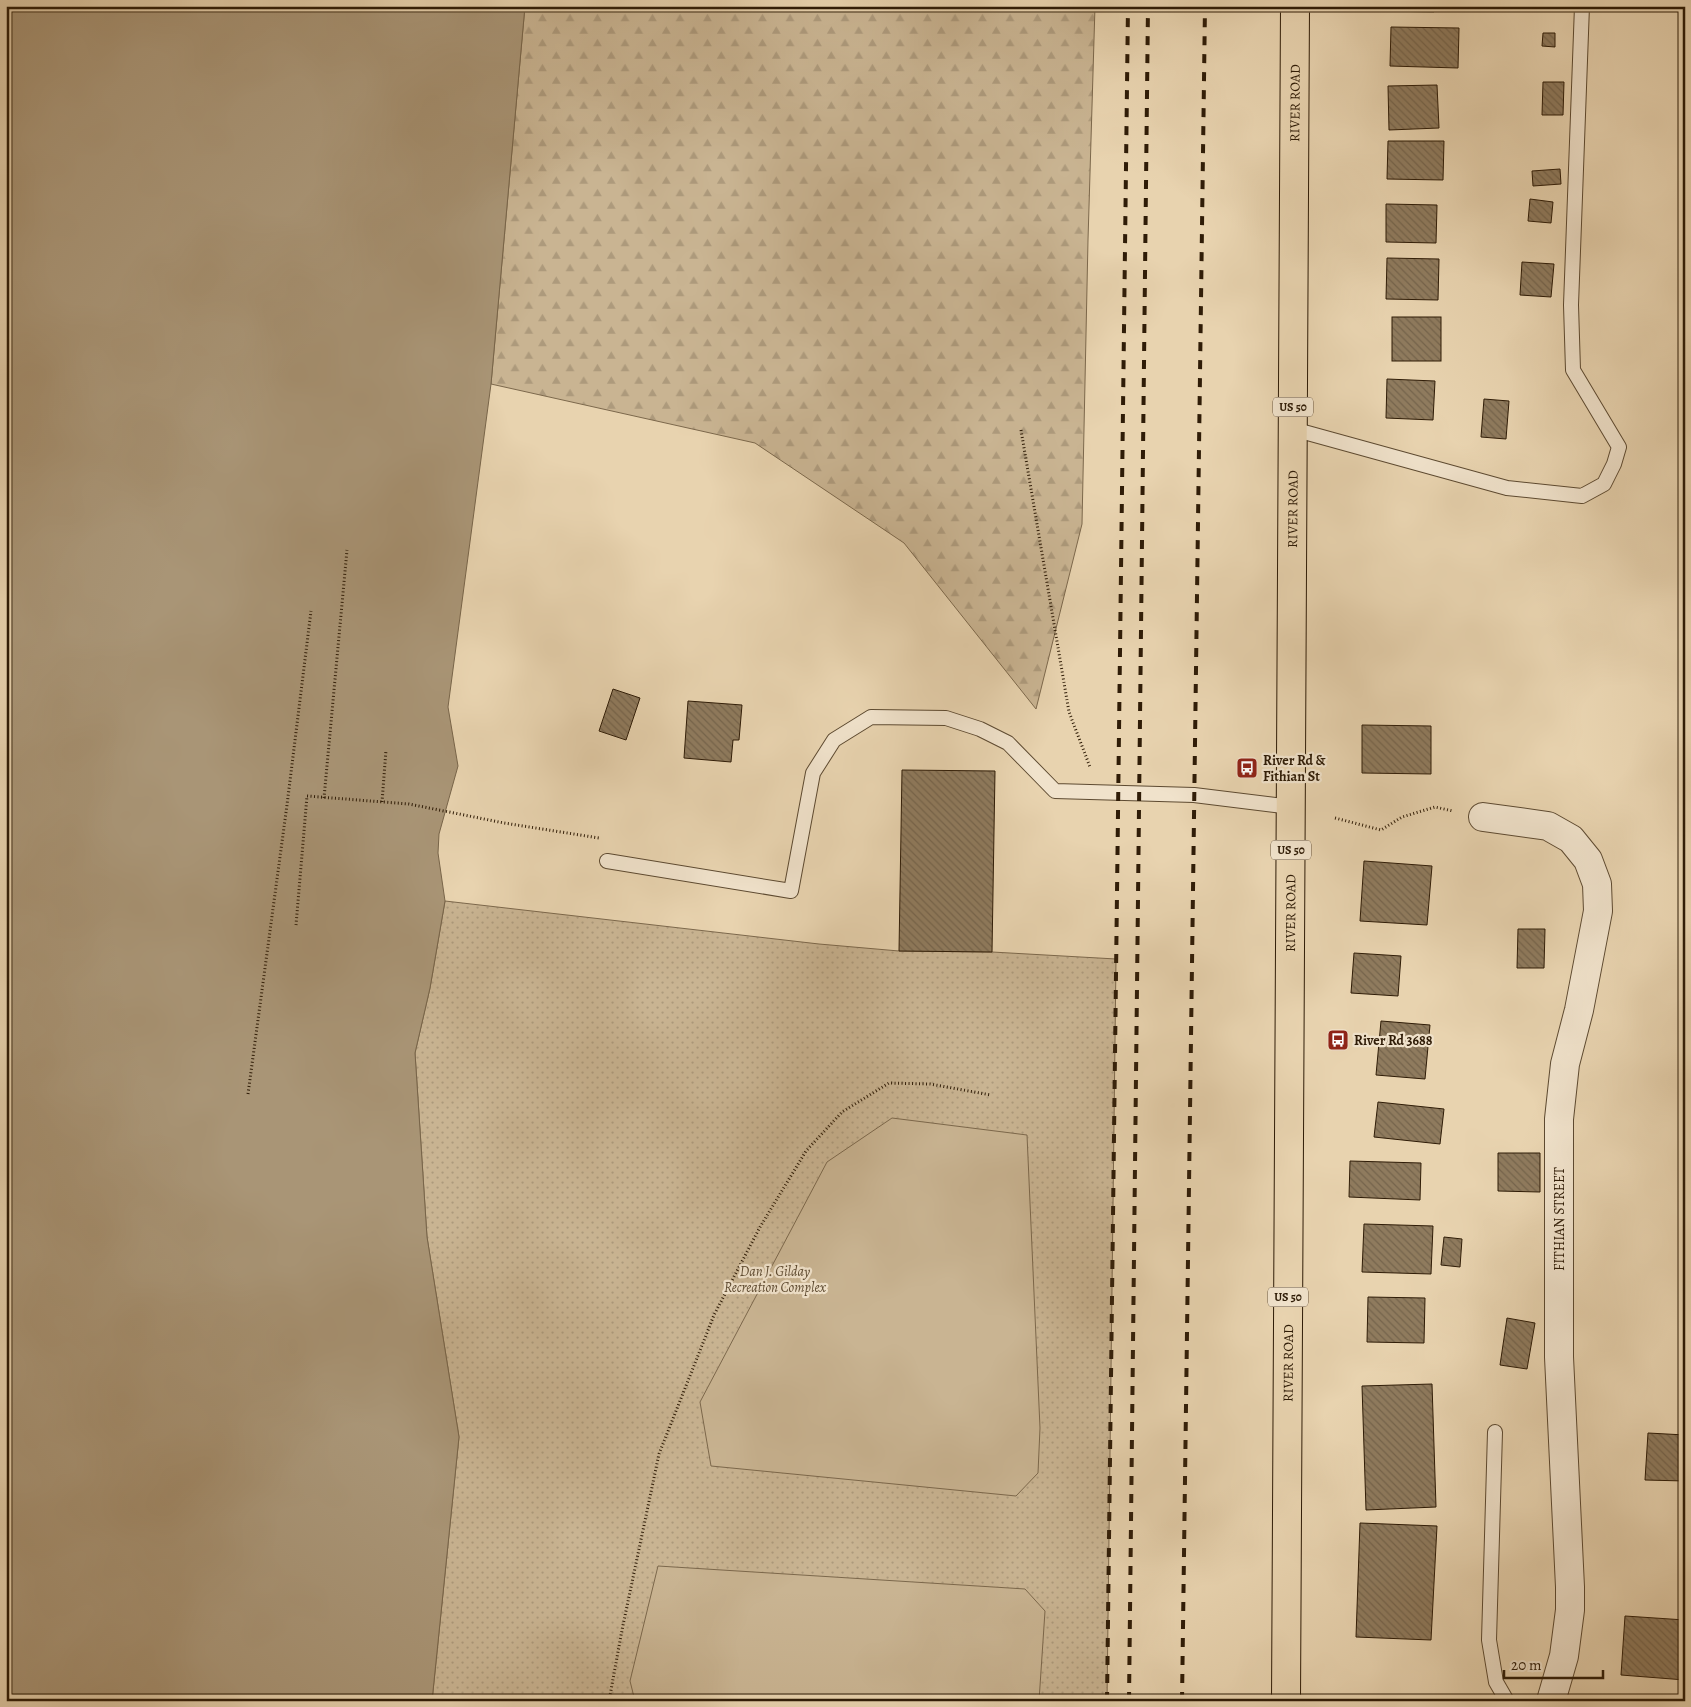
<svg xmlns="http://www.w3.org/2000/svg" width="1691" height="1707" font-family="Alegreya,serif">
	<defs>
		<pattern id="grass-dots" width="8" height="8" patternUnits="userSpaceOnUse" patternTransform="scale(1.25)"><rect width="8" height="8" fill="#c9b492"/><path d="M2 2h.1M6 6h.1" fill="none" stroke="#ad9a7c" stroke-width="1.8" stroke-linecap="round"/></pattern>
		<pattern id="forest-firs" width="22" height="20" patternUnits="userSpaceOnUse" patternTransform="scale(1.25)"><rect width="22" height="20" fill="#c9b492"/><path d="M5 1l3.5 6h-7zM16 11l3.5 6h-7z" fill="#ad9a7c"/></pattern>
		<pattern id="building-back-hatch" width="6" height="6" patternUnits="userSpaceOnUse" patternTransform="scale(1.25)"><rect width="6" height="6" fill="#8f7b5e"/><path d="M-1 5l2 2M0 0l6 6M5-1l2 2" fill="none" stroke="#75644c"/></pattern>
	</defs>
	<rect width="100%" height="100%" fill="#e8d3af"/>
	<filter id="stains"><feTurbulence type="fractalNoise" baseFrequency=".004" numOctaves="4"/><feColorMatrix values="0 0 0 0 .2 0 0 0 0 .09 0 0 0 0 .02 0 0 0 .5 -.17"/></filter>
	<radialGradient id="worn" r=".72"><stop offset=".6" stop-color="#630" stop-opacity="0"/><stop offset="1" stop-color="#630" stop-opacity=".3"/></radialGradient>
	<path fill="url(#grass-dots)" stroke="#7c684c" d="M445,901L819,944L899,951L992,952L1116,959L1107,1701H432L459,1437L427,1237L415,1053L430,988Z"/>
	<path fill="url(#forest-firs)" stroke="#7c684c" d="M525,6H1095L1088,240L1082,524L1036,709L904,543L755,443L491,384Z"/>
	<g fill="#c9b492" stroke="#7c684c">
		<path d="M892,1118L1027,1135L1040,1428L1038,1473L1016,1496L711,1466L700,1402L827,1162Z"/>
		<path d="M658,1566L1025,1589L1045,1611L1039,1701H635L630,1681Z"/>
	</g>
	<path fill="#a99576" stroke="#78654a" d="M6,6H525L491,384L448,707L458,766L439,834L438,853L445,901L430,988L415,1053L427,1237L459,1437L432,1701H6Z"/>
	<g fill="url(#building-back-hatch)" stroke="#2f1c07">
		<path d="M1385,6H1434V12L1385,11Z"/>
		<path d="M1391,27L1459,28L1458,68L1390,66Z"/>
		<path d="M1543,33H1555V47L1542,46Z"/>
		<path d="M1543,82H1564L1563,115H1542Z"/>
		<path d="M1437,85L1439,128L1389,130L1388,86Z"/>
		<path d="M1388,141H1444L1443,180L1387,179Z"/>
		<path d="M1560,169L1561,184L1533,186L1532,171Z"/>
		<path d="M1530,199L1553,202L1551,223L1528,221Z"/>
		<path d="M1386,204L1437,205L1436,243L1386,242Z"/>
		<path d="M1387,258L1439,259L1438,300L1386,299Z"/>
		<path d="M1522,262L1554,264L1551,297L1520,295Z"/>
		<rect x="1392" y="317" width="49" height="44"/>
		<path d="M1387,379L1435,381L1433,420L1386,418Z"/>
		<path d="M1484,399L1509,401L1506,439L1481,437Z"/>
		<path d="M613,689L640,698L626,740L599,731Z"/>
		<path d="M688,701L742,705L739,740H733L731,762L684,758Z"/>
		<path d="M1362,725L1431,726V774L1362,773Z"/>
		<path d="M902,770L995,771L992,952L899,951Z"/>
		<path d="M1364,861L1432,866L1427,925L1360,921Z"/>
		<path d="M1518,929H1545L1544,968H1517Z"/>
		<path d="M1354,953L1401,956L1398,996L1351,993Z"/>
		<path d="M1381,1021L1430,1025L1425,1079L1376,1075Z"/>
		<path d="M1378,1102L1444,1109L1440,1144L1374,1137Z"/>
		<path d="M1498,1153H1540V1192L1498,1191Z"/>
		<path d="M1350,1161L1421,1163L1420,1200L1349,1197Z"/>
		<path d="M1364,1224L1433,1226L1431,1274L1362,1272Z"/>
		<path d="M1444,1237L1462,1239L1460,1267L1441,1265Z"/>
		<path d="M1368,1297L1425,1298L1424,1343L1367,1342Z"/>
		<path d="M1507,1318L1535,1323L1527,1369L1500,1365Z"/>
		<path d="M1432,1384L1436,1507L1366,1510L1362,1386Z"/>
		<path d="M1648,1433L1685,1435V1481L1645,1480Z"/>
		<path d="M1360,1523L1437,1526L1431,1640L1356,1637Z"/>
		<path d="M1625,1616L1685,1620V1680L1621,1675Z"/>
	</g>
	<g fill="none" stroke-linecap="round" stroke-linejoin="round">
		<g stroke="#5d4a31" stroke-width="16">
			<g id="service">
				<path d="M1293,429L1507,488L1582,496L1604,484L1614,464L1619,447L1573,370L1571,305L1582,6"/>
				<path d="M607,861L791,891L813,773L834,740L871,717L946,718L980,729L1008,743L1055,791L1194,795L1291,807"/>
				<path d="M1495,1432L1489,1640L1496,1682L1507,1701"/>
			</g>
		</g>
		<g stroke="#5d4a31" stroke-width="30">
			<path id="minor" d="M1483,817L1548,826L1571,839L1588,860L1597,884L1598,911L1579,1010L1565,1064L1559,1119V1357L1570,1587V1610L1564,1656L1551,1701"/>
		</g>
		<g stroke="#2f1c07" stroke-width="30">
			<g id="primary">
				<path id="s1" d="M1286,1701L1295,6"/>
			</g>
		</g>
		<g stroke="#2f1c07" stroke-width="3" stroke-dasharray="1 2.5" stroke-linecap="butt">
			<path d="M1021,430L1069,712L1090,767"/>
			<path d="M324,798L347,550"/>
			<path d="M382,802L386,750"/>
			<path d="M1335,818L1381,830L1402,817L1435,807L1453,811"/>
			<path d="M296,925L307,796L409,804L504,823L599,838"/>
			<path d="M248,1094L287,805L311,611"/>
			<path d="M609,1701L622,1630L659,1454L714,1315L760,1227L806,1151L842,1112L889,1083L930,1084L991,1095"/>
		</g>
		<use href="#service" stroke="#f0e2cb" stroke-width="14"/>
		<use href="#minor" stroke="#f0e2cb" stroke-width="28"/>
		<use href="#primary" stroke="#e8d3af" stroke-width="28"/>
		<g stroke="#2f1c07" stroke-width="4" stroke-dasharray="9 9" stroke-linecap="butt">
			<path d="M1107,1701L1128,6"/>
			<path d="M1129,1701L1148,6"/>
			<path d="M1182,1701L1205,6"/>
		</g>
	</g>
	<defs>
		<g id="bus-square" transform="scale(1.125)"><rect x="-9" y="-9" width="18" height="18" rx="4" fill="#8f2418" stroke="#f0e2cb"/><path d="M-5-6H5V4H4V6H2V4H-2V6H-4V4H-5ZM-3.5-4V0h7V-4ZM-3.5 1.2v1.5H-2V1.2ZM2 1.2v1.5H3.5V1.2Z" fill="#fff"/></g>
	</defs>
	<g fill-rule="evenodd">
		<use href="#bus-square" x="1247" y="768"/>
		<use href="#bus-square" x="1338" y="1040"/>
	</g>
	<g text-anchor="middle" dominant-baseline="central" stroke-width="4.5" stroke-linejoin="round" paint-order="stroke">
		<g fill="#f0e2cb" stroke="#695742" stroke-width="1">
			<rect x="1273" y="397.5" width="40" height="19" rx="4"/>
			<rect x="1271" y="840.5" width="40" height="19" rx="4"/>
			<rect x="1268" y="1287.5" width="40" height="19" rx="4"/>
		</g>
		<g font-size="12" font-weight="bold" fill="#2f1c07">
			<text x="1293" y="407">US 50</text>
			<text x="1291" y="850">US 50</text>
			<text x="1288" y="1297">US 50</text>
		</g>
		<g font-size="14" fill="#2f1c07" stroke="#f0e2cb">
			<text stroke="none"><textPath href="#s1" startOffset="1598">RIVER ROAD</textPath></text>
			<text stroke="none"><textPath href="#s1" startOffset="1192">RIVER ROAD</textPath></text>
			<text stroke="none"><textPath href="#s1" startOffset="788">RIVER ROAD</textPath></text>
			<text transform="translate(1559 1219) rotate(-90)">FITHIAN STREET</text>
			<text stroke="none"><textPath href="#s1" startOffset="338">RIVER ROAD</textPath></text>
		</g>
		<g font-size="14" font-weight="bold" fill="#2f1c07" stroke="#f0e2cb" text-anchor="start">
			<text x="1263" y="760">River Rd &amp;<tspan x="1263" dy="16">Fithian St</tspan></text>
			<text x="1354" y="1040">River Rd 3688</text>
		</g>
		<g font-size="14" font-style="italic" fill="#5d4a31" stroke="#f0e2cb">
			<text x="775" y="1271">Dan J. Gilday<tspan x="775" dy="16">Recreation Complex</tspan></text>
		</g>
	</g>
	<rect width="1691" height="1707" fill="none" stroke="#e8d3af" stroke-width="25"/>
	<rect x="8" y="8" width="1676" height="1692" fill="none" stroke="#2f1c07" stroke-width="2.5"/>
	<rect x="12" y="12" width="1666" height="1682" fill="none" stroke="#2f1c07"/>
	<path d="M1504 1670v8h99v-8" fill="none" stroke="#2f1c07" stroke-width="2.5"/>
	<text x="1511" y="1670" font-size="15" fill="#2f1c07" stroke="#f0e2cb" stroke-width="4" paint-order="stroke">20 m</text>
	<rect width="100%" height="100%" filter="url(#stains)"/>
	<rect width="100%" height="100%" fill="url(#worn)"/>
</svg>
